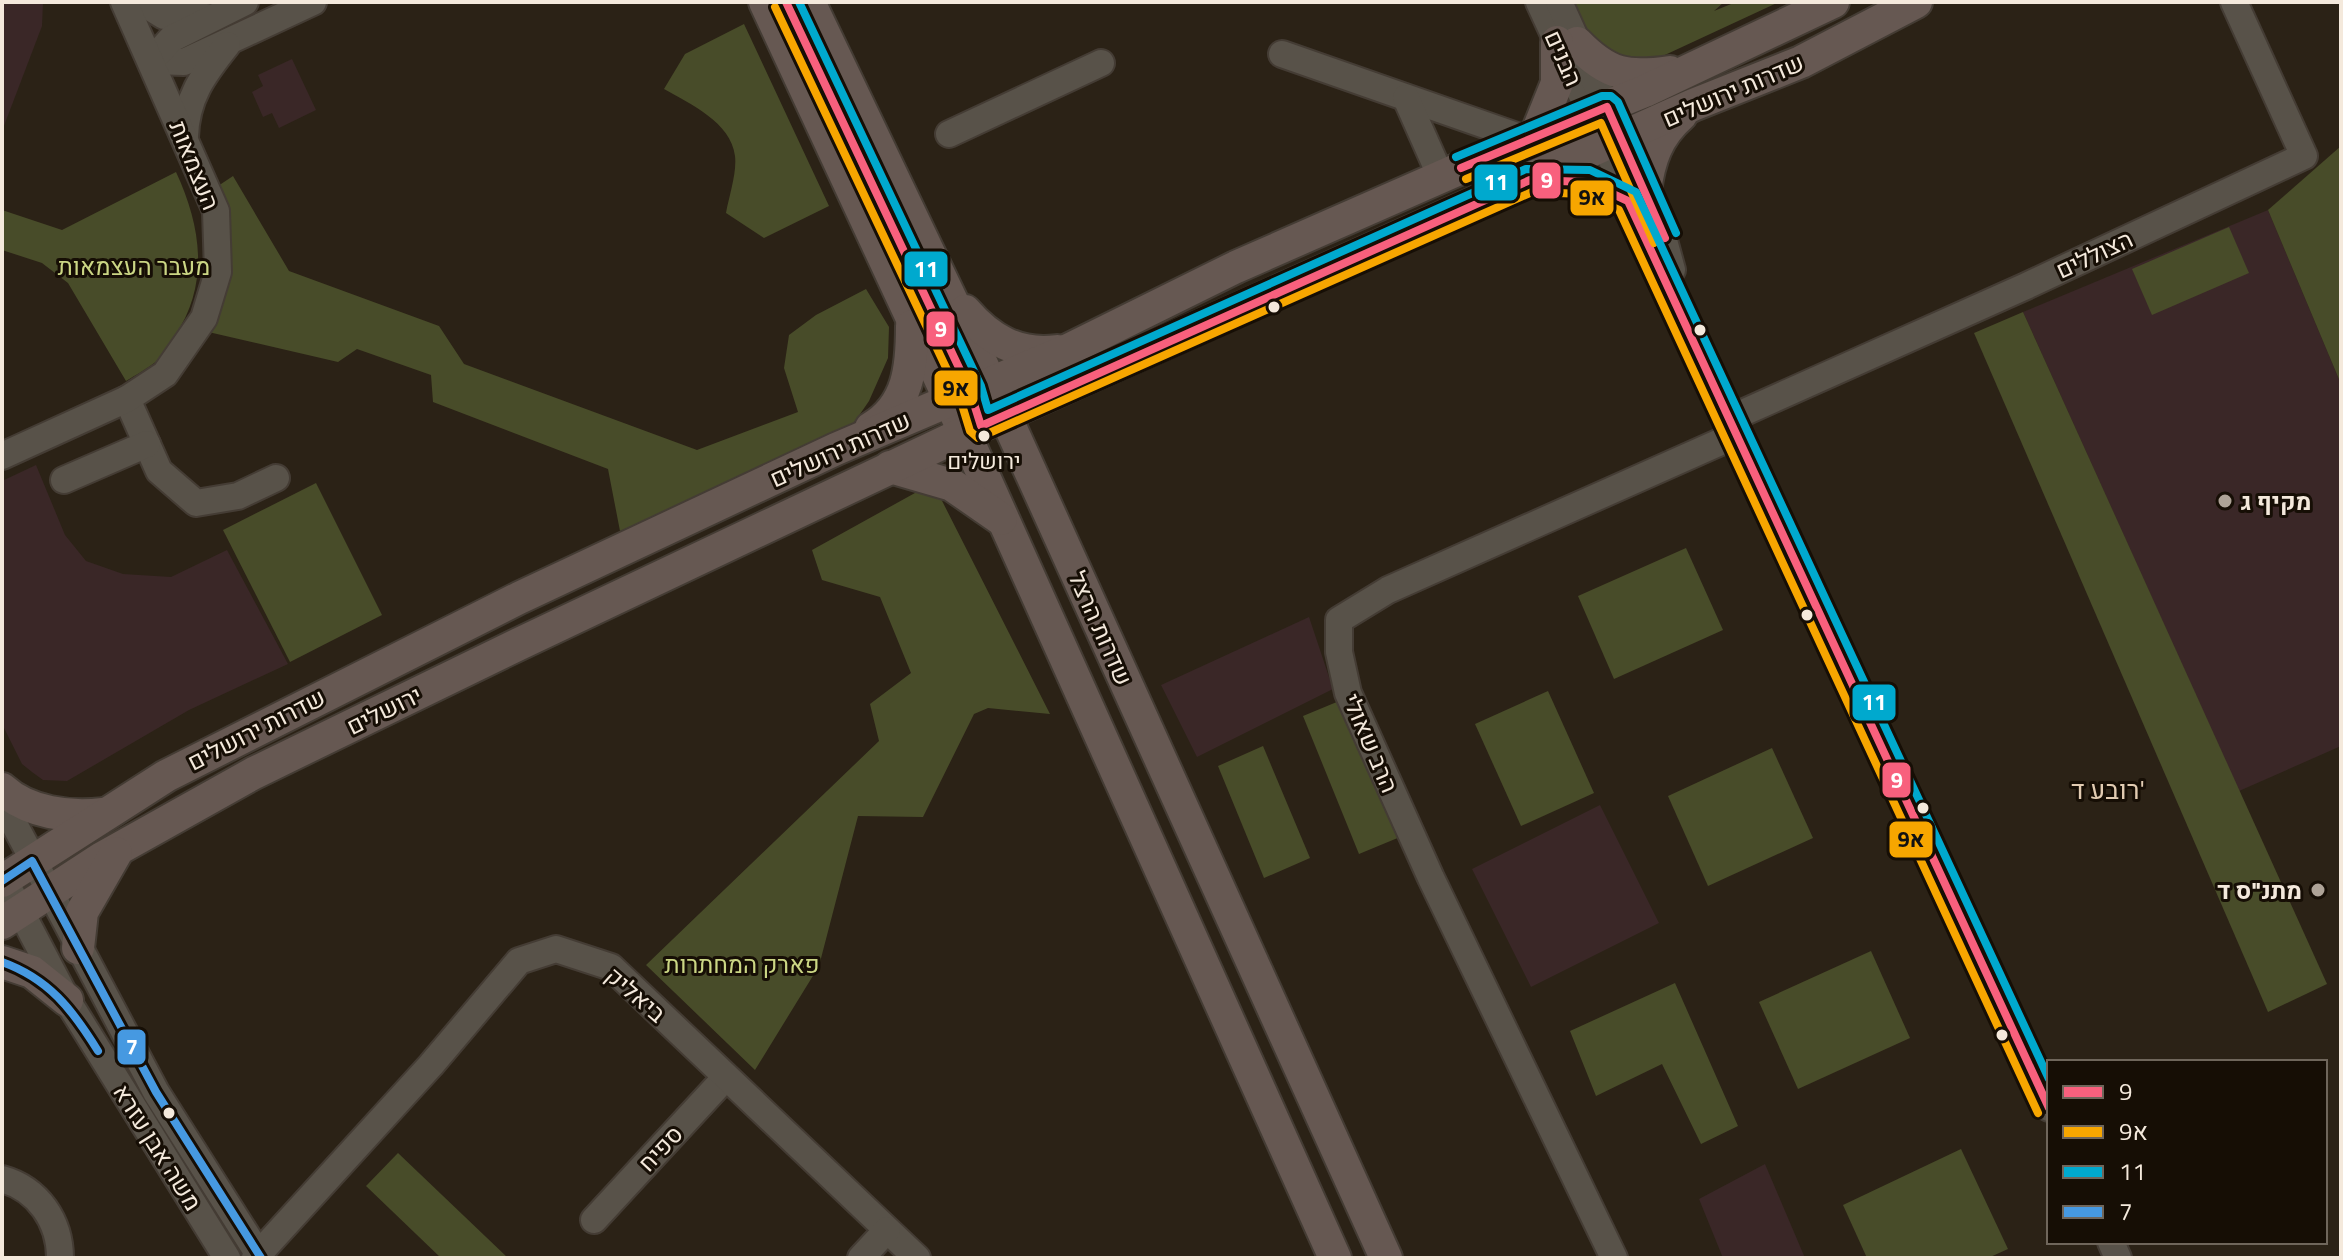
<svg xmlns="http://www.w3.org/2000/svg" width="2343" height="1260" font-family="'Titillium Web',Heebo,sans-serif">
	<rect width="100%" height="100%" fill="#2b2216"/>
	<g fill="#3a2727">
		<path d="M2,2H43L42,26L2,131Z"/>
		<path d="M292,59L316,110L279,128L272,113L263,117L252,92L263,86L258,75Z"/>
		<path d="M2268,210L2341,384V746L2239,791L2023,312Z"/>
		<path d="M36,465L65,535L86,561L123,574L171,577L227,550L288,664L189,710L67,781L43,780L32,772L22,764L2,724V481Z"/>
		<path d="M1309,617L1333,689L1197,757L1161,685Z"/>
		<path d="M1600,805L1659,923L1531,987L1472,869Z"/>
		<path d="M1765,1164L1805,1258H1723L1699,1199Z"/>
	</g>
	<g fill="#484c29">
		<path d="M1569,2H1724L1714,11L1736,2H1779L1639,67L1590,43Z"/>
		<path d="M744,24L829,206L764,238L726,213C729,196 737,173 735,156C731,122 690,104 664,89L685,54Z"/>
		<path d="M2341,146V384L2268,210Z"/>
		<path d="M176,172C201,226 210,283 175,336C169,344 164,354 157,361C148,368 136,375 126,381L68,283L42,263L2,250V210L62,230Z"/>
		<path d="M233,176L289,271L439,326L464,364L697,450L798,412L784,368L789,335L816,315L866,289L889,327L888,358L869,401L845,436L620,531L608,469L433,402L431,375L357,349L338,362L204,331L215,188Z"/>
		<path d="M2229,227L2249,273L2152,315L2132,269Z"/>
		<path d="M2023,312L2327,984L2268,1012L1974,333Z"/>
		<path d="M316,483L382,615L290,662L223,530Z"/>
		<path d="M933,483L1050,714L988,708L974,714L923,817L858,816L819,966L755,1070L646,965L879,741L870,704L911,673L880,597L822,580L812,550Z"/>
		<path d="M1686,548L1723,630L1614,679L1578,596Z"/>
		<path d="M1548,691L1594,793L1521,826L1475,724Z"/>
		<path d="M1344,699L1400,837L1359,854L1303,716Z"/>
		<path d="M1263,746L1310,858L1264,878L1218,766Z"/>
		<path d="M1772,748L1813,838L1708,886L1668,796Z"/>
		<path d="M1871,951L1910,1038L1798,1089L1759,1002Z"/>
		<path d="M1675,983L1738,1126L1701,1144L1662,1064L1596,1096L1570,1031Z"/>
		<path d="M1961,1149L2008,1249L1988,1258H1867L1843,1205Z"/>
		<path d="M398,1153L508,1258H441L366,1186Z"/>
	</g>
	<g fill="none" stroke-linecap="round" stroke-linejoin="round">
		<g stroke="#443c34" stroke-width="30">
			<g id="minor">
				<path d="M141,2L164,16L206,17"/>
				<path d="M1539,2L2049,1108"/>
				<path d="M1559,2L1659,222L1672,270"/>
				<path d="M1282,54L1525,139"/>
				<path d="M151,61L184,62L313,2"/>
				<path d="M151,61L171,39L245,2"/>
				<path d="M1406,98L1441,177"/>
				<path d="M949,134L1101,63"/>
				<path d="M185,137C186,98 203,75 227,45"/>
				<path d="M127,399L159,471L196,503L238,496L276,478"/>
				<path d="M1729,419L2024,287L2304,156L2234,2"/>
				<path d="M2,456L127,399L165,374L204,318L218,272L216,211L124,2"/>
				<path d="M64,480L147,444"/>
				<path d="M2,801L156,1092L261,1258"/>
				<path d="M11,893L67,1000L227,1258"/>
				<path d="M2,1179C38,1189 60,1221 60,1258"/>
				<path d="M594,1220L726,1077"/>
				<path d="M2111,1242L2118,1258"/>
				<path d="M255,1258L431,1065L519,961L556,949L611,967L917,1258"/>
				<path d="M861,1258L887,1230"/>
				<path d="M1614,1258L1431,878L1348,693L1339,652V620L1388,590L1736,435"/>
			</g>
		</g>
		<g stroke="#443c34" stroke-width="36">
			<g id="major">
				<path d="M765,2L942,383L1335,1258"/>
				<path d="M809,2L980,360L1386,1258"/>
				<path d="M1577,43C1608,75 1627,78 1670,72"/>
				<path d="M1536,135L1557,83V42"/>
				<path d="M1537,180L1587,182L1628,201"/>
				<path d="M1645,191C1649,160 1657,136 1681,115"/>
				<path d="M965,311C990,340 1018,356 1057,351"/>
				<path d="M871,428C909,406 912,366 912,326"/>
				<path d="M890,467L952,485L1001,519"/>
				<path d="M2,789C28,813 70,818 103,814"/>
				<path d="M2,881L166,776L519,598L836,449L1068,350L1236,267L1536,135L1645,91L1833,2"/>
				<path d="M2,923L102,858L254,773L519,644L964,433L1693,105L1801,62L1916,2"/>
				<path d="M78,948L82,912L116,853"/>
				<path d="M2,962L32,972L67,1000"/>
			</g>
		</g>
		<use href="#minor" stroke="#585249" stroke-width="26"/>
		<use href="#major" stroke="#665852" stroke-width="32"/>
		<g stroke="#160e05" stroke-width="14">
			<g id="bus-1">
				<path d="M786,2L970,391L981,426L1530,180L1587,182L1628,201L2049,1108"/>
				<path d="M1461,168L1607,107L1665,238"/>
			</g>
		</g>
		<g stroke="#160e05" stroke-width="14">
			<g id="bus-2">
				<path d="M775,7L959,395L970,431L978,438L1532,192L1584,194L1619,210L2038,1113"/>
				<path d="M1466,179L1601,123L1654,243"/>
			</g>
		</g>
		<g stroke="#160e05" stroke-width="14">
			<g id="bus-3">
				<path d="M799,2L981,386L988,410L1526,169L1590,170L1636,192L2049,1079"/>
				<path d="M1456,157L1602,96H1611L1618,102L1676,233"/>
			</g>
		</g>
		<g stroke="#160e05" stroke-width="14">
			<g id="bus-4">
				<path d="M2,881L32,861L156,1092L261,1258"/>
				<path d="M2,962C49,979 72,1009 98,1051"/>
			</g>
		</g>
		<use href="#bus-1" stroke="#f8607d" stroke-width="8"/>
		<use href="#bus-2" stroke="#f7a600" stroke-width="8"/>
		<use href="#bus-3" stroke="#00a9ce" stroke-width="8"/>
		<use href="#bus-4" stroke="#4699e1" stroke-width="8"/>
	</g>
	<g fill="#f4e9dc" stroke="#160e05" stroke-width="3">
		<circle cx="1274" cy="307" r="7"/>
		<circle cx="1700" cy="330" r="7"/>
		<circle cx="984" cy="436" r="7"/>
		<circle cx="1807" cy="615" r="7"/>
		<circle cx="1923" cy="808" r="7"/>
		<circle cx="2002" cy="1035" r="7"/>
		<circle cx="169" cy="1113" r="7"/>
	</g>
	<g fill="#aea397" stroke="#160e05" stroke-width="3">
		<circle cx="2225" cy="501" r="8"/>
		<circle cx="2318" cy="890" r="8"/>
	</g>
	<g text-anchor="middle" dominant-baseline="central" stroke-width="6" stroke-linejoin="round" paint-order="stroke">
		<g font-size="22" fill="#f4e9dc" stroke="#160e05">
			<text x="984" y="461">ירושלים</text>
		</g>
		<g font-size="24" fill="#f4e9dc" stroke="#160e05">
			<text transform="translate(1564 58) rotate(66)">הבנים</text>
			<text transform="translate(1733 90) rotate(-23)">שדרות ירושלים</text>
			<text transform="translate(195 165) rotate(68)">העצמאות</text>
			<text transform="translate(2094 254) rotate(-25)">הצוללים</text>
			<text transform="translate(840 449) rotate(-24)">שדרות ירושלים</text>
			<text transform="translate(1101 628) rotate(66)">שדרות הרצל</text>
			<text transform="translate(384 710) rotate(-26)">ירושלים</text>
			<text transform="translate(256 729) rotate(-27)">שדרות ירושלים</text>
			<text transform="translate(1371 743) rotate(67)">הרב שאולי</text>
			<text transform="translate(636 994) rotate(41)">ביאליק</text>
			<text transform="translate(158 1147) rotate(58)">משה אבן עזרא</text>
			<text transform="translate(660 1148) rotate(-47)">ספיח</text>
		</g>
		<g font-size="24" fill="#cbd684" stroke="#160e05">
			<text x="134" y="266">מעבר העצמאות</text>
			<text x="742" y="964">פארק המחתרות</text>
		</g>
		<g font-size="24" font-weight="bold" fill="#f4e9dc" stroke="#160e05" text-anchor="start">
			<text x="2241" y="501">מקיף ג</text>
			<text x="2302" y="890" text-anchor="end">מתנ"ס ד</text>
		</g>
		<g font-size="26" fill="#e2ccb2" stroke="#160e05">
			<text x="2108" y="789">רובע ד'</text>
		</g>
	</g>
	<g stroke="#160e05" stroke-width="3">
		<rect x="1531" y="161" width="31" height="39" rx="8" fill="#f8607d"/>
		<rect x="1473" y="163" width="46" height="39" rx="8" fill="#00a9ce"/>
		<rect x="1569" y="179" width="46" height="38" rx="8" fill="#f7a600"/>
		<rect x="903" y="250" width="46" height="38" rx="8" fill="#00a9ce"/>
		<rect x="925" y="310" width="31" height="38" rx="8" fill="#f8607d"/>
		<rect x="933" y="369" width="46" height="38" rx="8" fill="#f7a600"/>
		<rect x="1851" y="683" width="46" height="39" rx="8" fill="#00a9ce"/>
		<rect x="1881" y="761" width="31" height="38" rx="8" fill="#f8607d"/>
		<rect x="1888" y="820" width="46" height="39" rx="8" fill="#f7a600"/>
		<rect x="116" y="1028" width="31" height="38" rx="8" fill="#4699e1"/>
	</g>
	<g font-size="22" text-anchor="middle" font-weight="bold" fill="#fff">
		<text x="1547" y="188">9</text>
		<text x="1496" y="190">11</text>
		<text x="926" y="277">11</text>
		<text x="941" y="337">9</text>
		<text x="1874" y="710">11</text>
		<text x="1897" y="788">9</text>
		<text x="132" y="1055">7</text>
	</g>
	<g font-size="22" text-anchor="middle" font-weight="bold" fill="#111">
		<text x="1592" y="205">9א</text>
		<text x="956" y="396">9א</text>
		<text x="1911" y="847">9א</text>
	</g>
	<rect width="2343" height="1260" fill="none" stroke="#f4e9dc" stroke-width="8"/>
	<rect x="2047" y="1060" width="280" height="184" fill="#160e05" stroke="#6f665b" stroke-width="2"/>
	<rect x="2063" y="1086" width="40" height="12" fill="#f8607d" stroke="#6f665b" stroke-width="2"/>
	<text x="2119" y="1100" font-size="24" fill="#f4e9dc">9</text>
	<rect x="2063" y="1126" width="40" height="12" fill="#f7a600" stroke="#6f665b" stroke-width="2"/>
	<text x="2119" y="1140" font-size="24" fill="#f4e9dc">9א</text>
	<rect x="2063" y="1166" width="40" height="12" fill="#00a9ce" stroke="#6f665b" stroke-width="2"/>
	<text x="2119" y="1180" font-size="24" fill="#f4e9dc">11</text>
	<rect x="2063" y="1206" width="40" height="12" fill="#4699e1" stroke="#6f665b" stroke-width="2"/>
	<text x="2119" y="1220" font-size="24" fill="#f4e9dc">7</text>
</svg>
